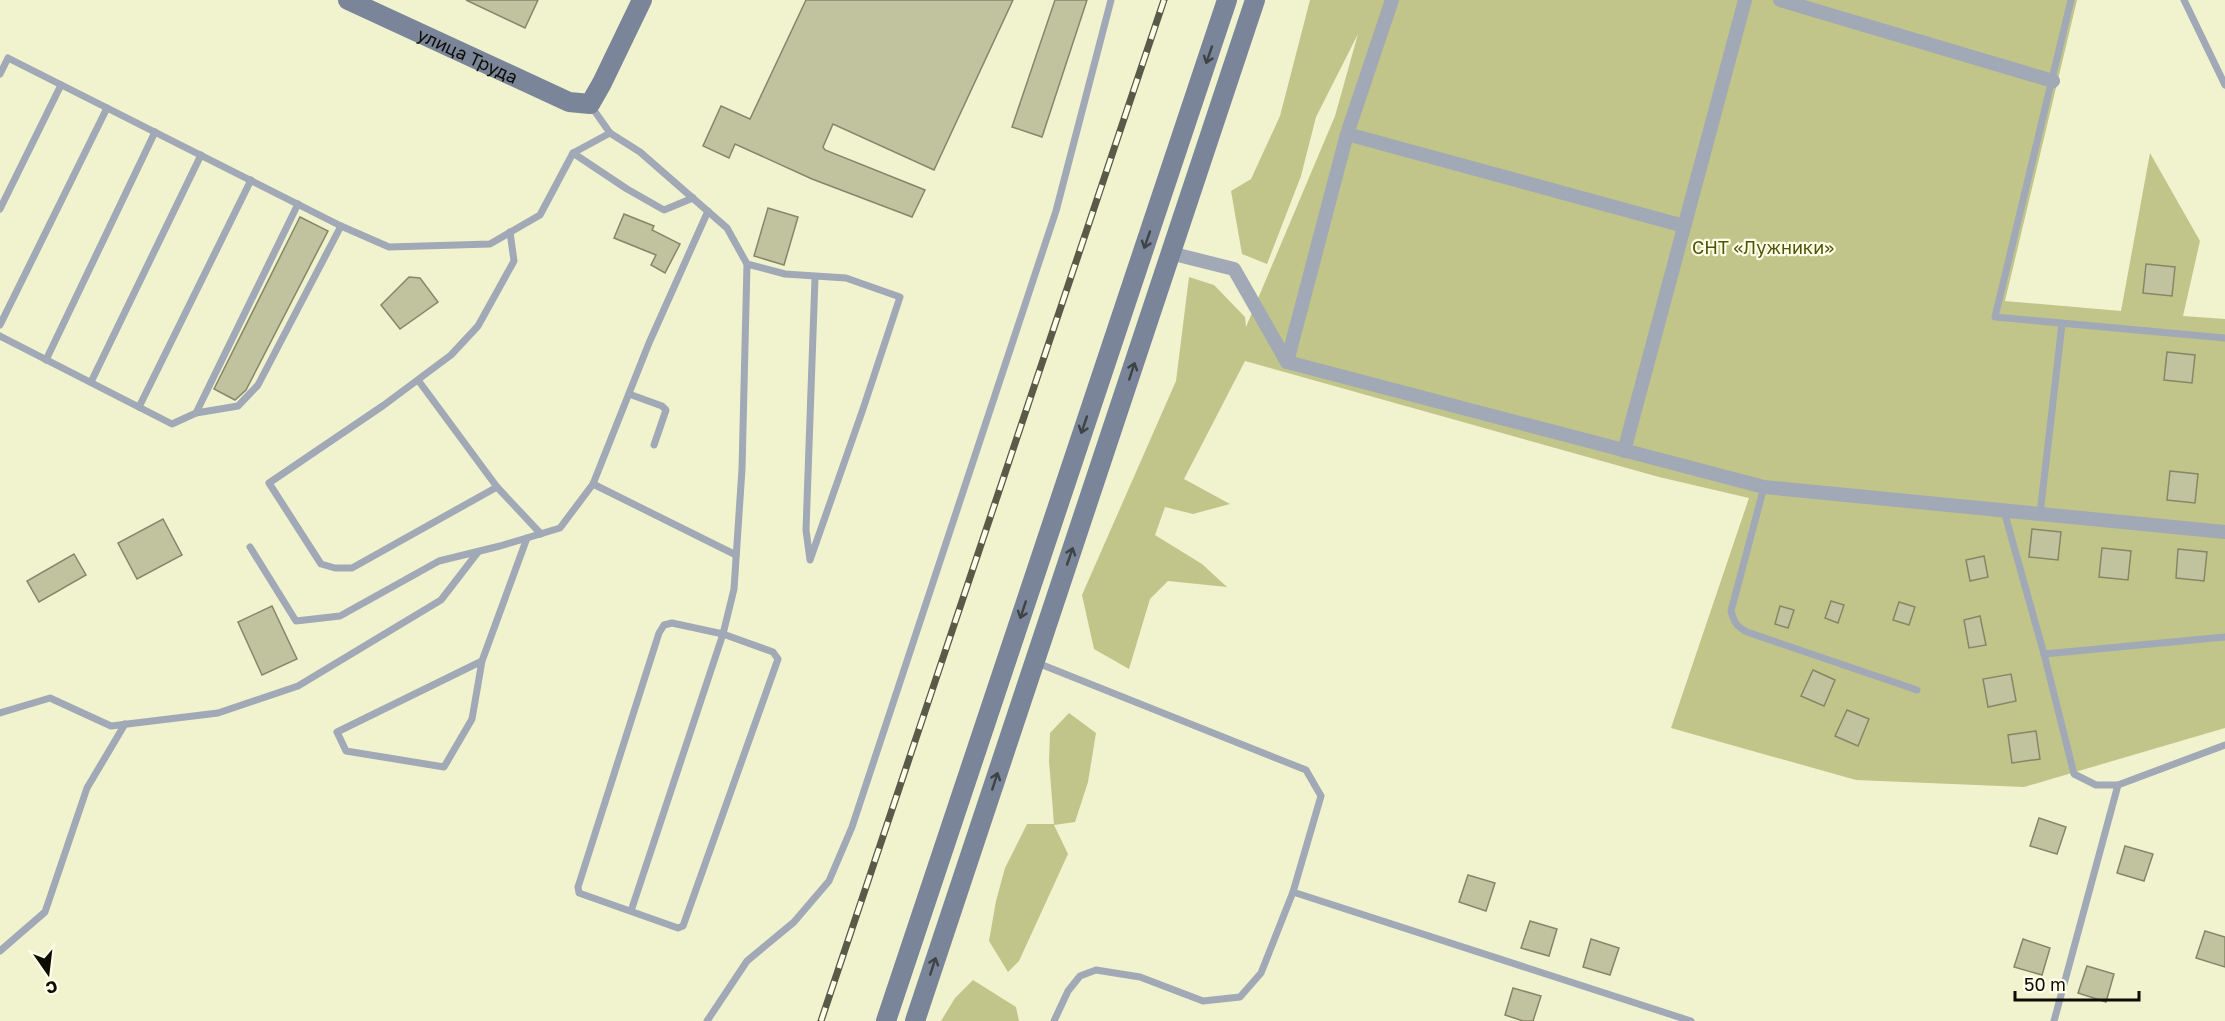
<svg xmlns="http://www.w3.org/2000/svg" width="2225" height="1021" font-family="'Golos Text',sans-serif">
	<rect width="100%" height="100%" fill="#f0f3ce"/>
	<g fill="#c2c589">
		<path d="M1310,0H2077L2005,301L2121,311L2150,153L2200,241L2183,316L2225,319V728L2024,787L1856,780L1671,728L1749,498L1659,477L1245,361L1184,479L1230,504L1193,514L1165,507L1155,535L1202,564L1227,587L1168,581L1150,599L1129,669L1094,649L1082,595L1176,381L1189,277L1214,285L1245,317L1246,327L1335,116L1358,34L1316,117L1301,176L1267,264L1242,254L1231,191L1251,179L1280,116Z"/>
		<path d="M1069,713L1096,733L1088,782L1075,822L1054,825L1068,854L1019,961L1008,972L989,941L996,901L1005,868L1027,824H1054L1049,761L1050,733Z"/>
		<path d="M973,980L1016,1007L1019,1021H941L955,998Z"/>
	</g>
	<g fill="#c1c39f" stroke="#868766" stroke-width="1.5">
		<path d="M466,0H538L525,28Z"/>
		<path d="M806,0H1013L934,170L833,124L823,147L825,150L925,190L912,217L812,179L735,144L729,158L703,146L721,106L750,119Z"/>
		<path d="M1055,0H1087L1042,137L1012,127Z"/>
		<path d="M768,208L798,217L784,265L754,256Z"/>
		<path d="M624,214L654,226L652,230L680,244L665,273L651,265L656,255L614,238Z"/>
		<path d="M300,217L328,231L246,390L235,400L214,389Z"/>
		<path d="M2146,264L2175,267L2172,296L2143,293Z"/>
		<path d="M409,277L420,278L438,302L400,329L381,305Z"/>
		<path d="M2167,352L2195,355L2192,383L2164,380Z"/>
		<path d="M2170,471L2198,474L2195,503L2167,500Z"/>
		<path d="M163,519L182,555L137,579L118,543Z"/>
		<path d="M2032,529L2061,532L2058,560L2029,557Z"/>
		<path d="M2102,548L2131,551L2128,580L2099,577Z"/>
		<path d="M2178,549L2207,552L2204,581L2176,578Z"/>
		<path d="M74,554L86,575L39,602L27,581Z"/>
		<path d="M1984,556L1988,577L1970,581L1966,560Z"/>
		<path d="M1831,601L1844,605L1838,623L1825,618Z"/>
		<path d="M1899,602L1915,607L1909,625L1893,620Z"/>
		<path d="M272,606L297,659L262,675L238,622Z"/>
		<path d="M1780,606L1794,610L1788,628L1775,624Z"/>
		<path d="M1980,616L1986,645L1969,648L1964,620Z"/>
		<path d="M1813,670L1835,680L1824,706L1801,696Z"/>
		<path d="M2011,674L2016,701L1988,707L1983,679Z"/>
		<path d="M1847,710L1869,719L1858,746L1835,736Z"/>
		<path d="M2036,731L2040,759L2012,763L2008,735Z"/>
		<path d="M2039,818L2066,827L2057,854L2030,846Z"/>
		<path d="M2125,846L2153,854L2144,881L2117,873Z"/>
		<path d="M1468,875L1495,883L1486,911L1459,902Z"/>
		<path d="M1530,921L1557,929L1549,956L1521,948Z"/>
		<path d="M2205,931L2225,937V967L2196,958Z"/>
		<path d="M1591,939L1619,948L1610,975L1583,967Z"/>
		<path d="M2023,939L2050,948L2042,975L2014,967Z"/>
		<path d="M2087,966L2114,974L2106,1002L2078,993Z"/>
		<path d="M1513,988L1541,996L1533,1021H1523L1505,1015Z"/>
	</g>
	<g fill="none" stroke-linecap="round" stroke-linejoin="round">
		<g stroke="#a1a8b6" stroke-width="7">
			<path d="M2071,0L1995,317L2225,338"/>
			<path d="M2184,0L2225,85"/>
			<path d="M0,74L8,58L341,226L389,247L490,244L540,215L573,153L610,133L591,106"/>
			<path d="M610,133L640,152L727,228L747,264L742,469L734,589L723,634L773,652L778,659L683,926L678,928L579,893L578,887L659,633L664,625L672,623L723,634L631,911"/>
			<path d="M573,153L627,189L664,210L693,198"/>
			<path d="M0,209L61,85"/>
			<path d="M747,264L785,274L846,278L900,297L863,409L810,560L806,530L815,278"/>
			<path d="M0,325L107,108"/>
			<path d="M0,336L172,424L196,413L238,406L258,385L341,226"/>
			<path d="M46,360L155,132"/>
			<path d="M418,380L497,487L352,568H335L321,564L269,483L384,405L451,355L478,326L514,261L510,232"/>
			<path d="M91,382L201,155"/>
			<path d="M629,394L662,406L666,410L654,445"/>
			<path d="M139,407L251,180"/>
			<path d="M196,413L298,204"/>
			<path d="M593,484L736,555"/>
			<path d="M497,487L541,534"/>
			<path d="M1764,487L1731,611C1734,622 1737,627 1747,632L1917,690"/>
			<path d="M2004,511L2044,654L2074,774L2096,785H2118L2225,745"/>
			<path d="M2040,514L2062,324"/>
			<path d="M250,547L296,621L340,616L439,561L500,546L560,528L593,484L649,343L708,211"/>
			<path d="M2044,654L2225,637"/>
			<path d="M482,661L472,719L444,767L346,751L337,732L482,661L527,538"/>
			<path d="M1035,662L1306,770L1321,796L1293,892L1691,1021"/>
			<path d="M0,713L50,698L111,726L218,713L298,686L441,600L478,552"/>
			<path d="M0,951L45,912L87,788L125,724"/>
			<path d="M707,1021L747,961L794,922L829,881L852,827L1056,211L1111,0"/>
			<path d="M1054,1021L1068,991L1080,976L1096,970L1140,977L1203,1001L1240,997L1261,973L1293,892"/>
			<path d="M2054,1021L2118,785"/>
		</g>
		<g stroke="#a1a8b6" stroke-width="14">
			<path d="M1780,0L2053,81"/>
			<path d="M1347,134L1684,226"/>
			<path d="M1170,253L1234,269L1287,362L1764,487L2225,532"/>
			<path d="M1287,362L1347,134L1392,0"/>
			<path d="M1624,451L1745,0"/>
		</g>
		<g stroke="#7b8599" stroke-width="20">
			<path id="s1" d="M348,0L569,102L590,104L602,83L642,0"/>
			<path d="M886,1021L1227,0"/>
			<path d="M915,1021L1255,0"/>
		</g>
		<g stroke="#595a47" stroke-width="7">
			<path id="rail" d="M821,1021L1164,0"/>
		</g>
		<use href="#rail" stroke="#fdffe8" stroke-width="4.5" stroke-dasharray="14" stroke-linecap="butt"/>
	</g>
	<defs><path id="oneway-shaft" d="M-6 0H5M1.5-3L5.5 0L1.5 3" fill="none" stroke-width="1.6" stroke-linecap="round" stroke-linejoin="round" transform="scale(1.5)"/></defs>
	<g stroke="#3e4346">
		<use href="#oneway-shaft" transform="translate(1209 55) rotate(109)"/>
		<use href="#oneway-shaft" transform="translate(1147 240) rotate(109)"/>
		<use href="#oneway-shaft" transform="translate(1132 371) rotate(-72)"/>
		<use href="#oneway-shaft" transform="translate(1084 425) rotate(109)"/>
		<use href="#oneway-shaft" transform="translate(1070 556) rotate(-71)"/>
		<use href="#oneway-shaft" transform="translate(1023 610) rotate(108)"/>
		<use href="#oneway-shaft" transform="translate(995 781) rotate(-72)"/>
		<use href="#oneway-shaft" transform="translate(933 966) rotate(-72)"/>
	</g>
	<g text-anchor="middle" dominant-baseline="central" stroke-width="4.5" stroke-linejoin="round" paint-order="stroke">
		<g font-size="18" fill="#0d0d03" stroke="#fdffe8">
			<text stroke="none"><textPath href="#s1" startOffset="132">улица Труда</textPath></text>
		</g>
		<g font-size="18" fill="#525206" stroke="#fdffe8">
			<text x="1763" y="247">СНТ «Лужники»</text>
		</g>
	</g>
	<g transform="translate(48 973) rotate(166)" stroke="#fdffe8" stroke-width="4.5" paint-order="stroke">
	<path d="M0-4.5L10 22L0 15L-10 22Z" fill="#0d0d03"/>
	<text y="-9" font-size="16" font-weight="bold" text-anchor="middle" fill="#0d0d03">С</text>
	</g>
	<path d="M2015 991v9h124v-9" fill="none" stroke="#0d0d03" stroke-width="3"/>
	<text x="2024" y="991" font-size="18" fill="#0d0d03" stroke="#fdffe8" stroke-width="4.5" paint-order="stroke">50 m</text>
</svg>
